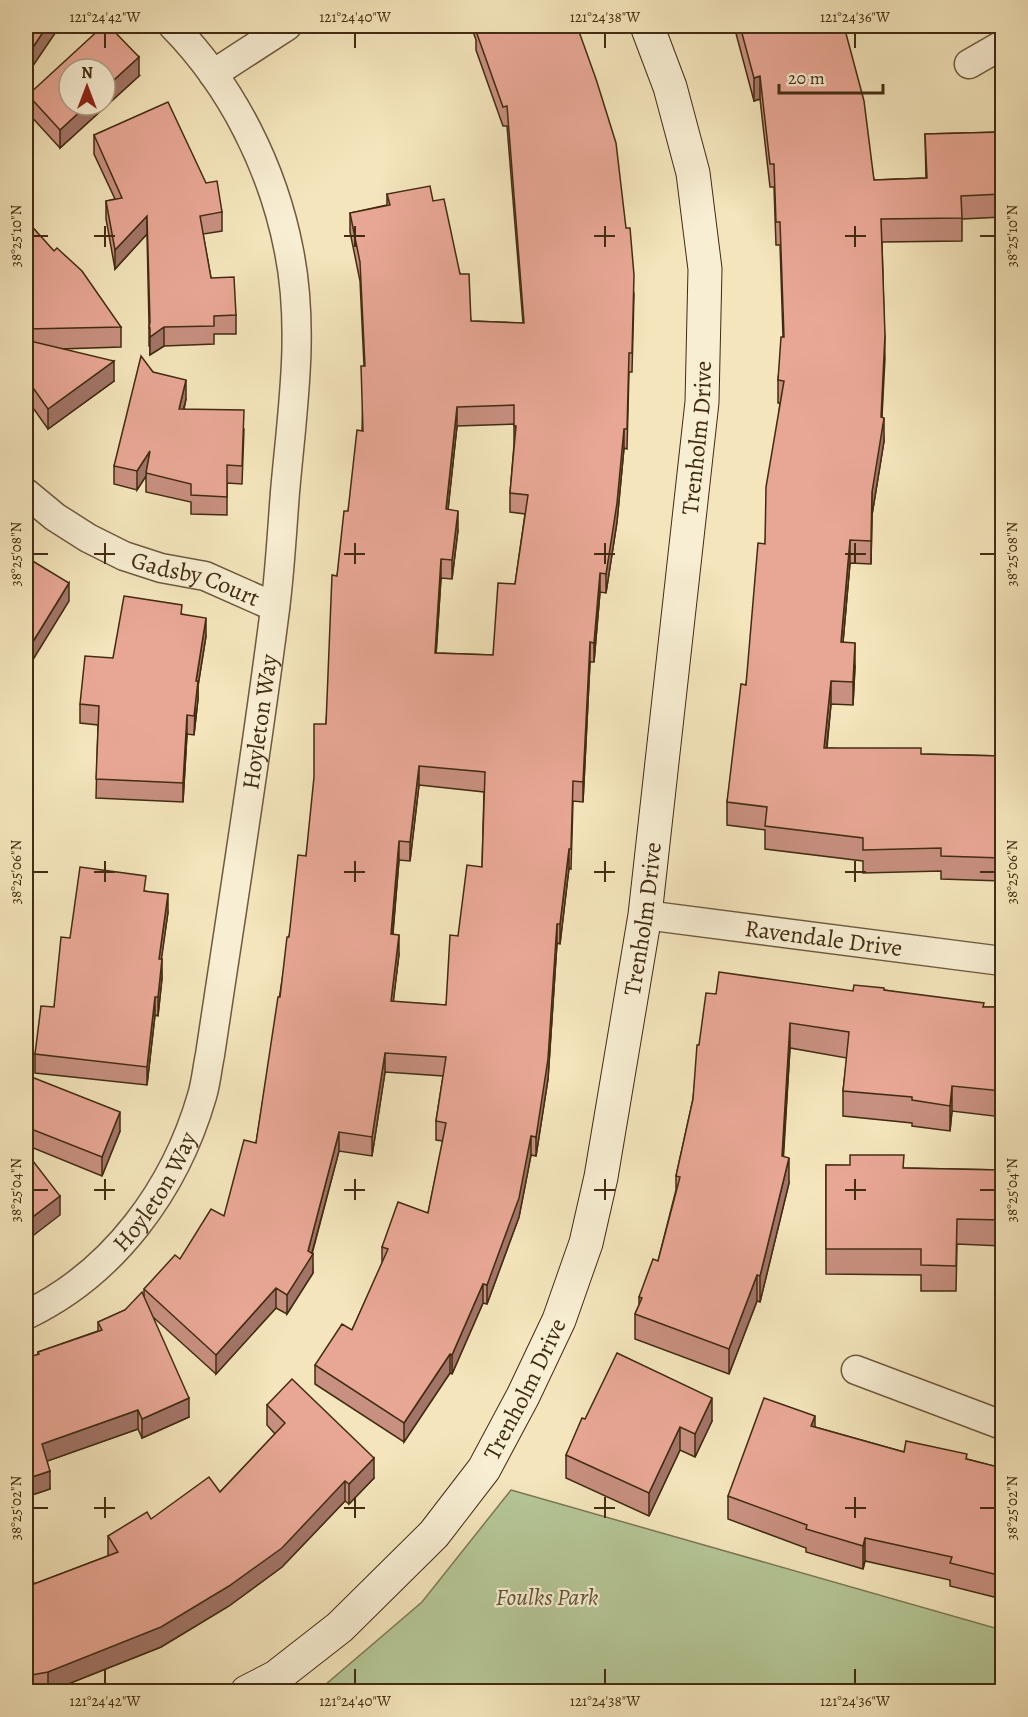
<svg xmlns="http://www.w3.org/2000/svg" width="1028" height="1717" font-family="Alegreya,serif">
	<rect width="100%" height="100%" fill="#f4e5bc"/>
	<filter id="stains"><feTurbulence type="fractalNoise" baseFrequency=".00333" numOctaves="4"/><feColorMatrix values="0 0 0 0 .2 0 0 0 0 .09 0 0 0 0 .02 0 0 0 .5 -.17"/></filter>
	<radialGradient id="worn" r=".72"><stop offset=".6" stop-color="#630" stop-opacity="0"/><stop offset="1" stop-color="#630" stop-opacity=".3"/></radialGradient>
	<path fill="#b5c696" stroke="#7c7954" stroke-width="1.5" d="M511,1490L1002,1630V1691H318L422,1602Z"/>
	<g fill="none" stroke-linecap="round" stroke-linejoin="round">
		<g stroke="#6e5a3c" stroke-width="31">
			<g id="street">
				<path d="M969,64L1002,45"/>
				<path d="M213,74L287,26"/>
				<path id="s1" d="M26,493L55,517L88,538L124,556L161,568L205,576L275,607"/>
				<path id="s2" d="M645,915L1002,961"/>
				<path id="s3" d="M26,1315C114,1273 175,1189 202,1096C206,1083 207,1069 210,1055C232,907 256,758 275,609C280,570 282,531 285,492C292,412 305,331 289,251C273,168 232,86 173,26"/>
				<path d="M856,1370L1002,1425"/>
			</g>
		</g>
		<g stroke="#422c11" stroke-width="35">
			<g id="secondary">
				<path id="s4" d="M247,1692L276,1677L340,1627L434,1534L484,1469L523,1396L559,1320L586,1243L601,1177L645,915L702,402L705,269L693,173L670,87L647,26"/>
			</g>
		</g>
		<use href="#street" stroke="#f8eed3" stroke-width="28"/>
		<use href="#secondary" stroke="#f8eed3" stroke-width="33"/>
	</g>
	<g fill="#c89080" stroke="#422c11" stroke-width="1.5" fill-rule="evenodd">
		<path d="M471,26H577L634,294L632,372H629L627,449L624,448L617,522L606,593L600,592L594,662H590L583,802L573,801L571,869L569,868L560,944L557,943L548,1079L536,1156L531,1155L519,1217L487,1304L483,1303L452,1374L450,1373L404,1442L315,1384V1365L352,1330L382,1264V1247L428,1213L443,1141L436,1140V1121L443,1076L385,1072L372,1156L339,1151L312,1254L313,1273L287,1314L276,1308L216,1374L153,1317L189,1417L142,1438L138,1429L47,1461L50,1489L26,1497L38,1352L98,1331V1322L125,1310L144,1297V1289L180,1259L224,1216L256,1143L289,937L306,856L326,724L337,576L362,430L364,366L360,281L350,232V213L387,205V194L433,201L460,274L471,321L523,323L507,126H503L476,50V40ZM514,424V445L510,493V512L525,514L515,584L493,655L436,653L441,578L452,579L458,530L448,509L457,426ZM419,785L484,792L482,867L458,936L446,1005L393,1002L399,954L393,934L399,860L410,861Z"/>
		<path d="M734,26H844L874,180L926,178L925,134L1002,132V217L962,219V241L882,242L885,358L882,417L884,441L872,515L871,564L850,563L843,642L855,666L853,705L831,704L827,748L921,754L1002,756V881L941,879V871L863,873V861L765,849V830L727,825V802L746,685L765,544L780,403H778V380L783,337L780,245H776L774,187H770L760,99L754,101Z"/>
		<path d="M139,76L60,148L28,113V95Z"/>
		<path d="M94,135L206,183L222,212V231L203,234L211,278L236,315V334H214V344L164,346L150,355V346H149V324L147,234L115,269L106,219V201L115,199L94,154Z"/>
		<path d="M26,220L121,327V347L61,349L114,381L48,429L26,398Z"/>
		<path d="M153,372L186,399L184,409L244,429L242,484L227,483V515L191,514V502L146,492V476L137,490L114,484V466Z"/>
		<path d="M182,614L206,636L198,686V699L194,735L187,734L183,802L96,798L98,725L80,723V704Z"/>
		<path d="M146,891L168,912L161,959L162,978L158,1016L155,1015L147,1085L35,1073V1054L54,1007L70,938Z"/>
		<path d="M884,990L984,1007H1002V1117L952,1111L950,1131L912,1126V1123L843,1116V1091L847,1058L790,1048L783,1156L789,1183L760,1302L757,1301L729,1374L635,1339V1314L639,1305V1297L658,1261L676,1190V1176L693,1099L699,1045L716,994Z"/>
		<path d="M26,1083L120,1131L102,1176L26,1145Z"/>
		<path d="M826,1165L904,1168L1002,1170V1246L957,1244L956,1291H921V1275L826,1274Z"/>
		<path d="M267,1405L374,1478L349,1504L345,1501L282,1567L229,1606L161,1647L48,1692H26V1562L34,1584L108,1556V1536L220,1492L275,1434L267,1425Z"/>
		<path d="M585,1419L712,1421L695,1457L680,1450L649,1516L566,1478V1455Z"/>
		<path d="M815,1427L904,1452L967,1459L1002,1468V1599L950,1586V1580L865,1561L863,1569L806,1552V1548L728,1519V1496Z"/>
	</g>
	<g fill="#a27568" stroke="#422c11" stroke-width="1.5">
		<path d="M47,26H60L26,76V58Z"/>
		<path d="M139,57V76L60,148V130L87,105H105V88Z"/>
		<path d="M760,76V99L754,101V78Z"/>
		<path d="M147,216V234L115,269V250Z"/>
		<path d="M164,327V346L150,355V337Z"/>
		<path d="M885,335L881,433L884,418V441L872,515L871,564L872,492L881,417Z"/>
		<path d="M114,361V381L48,429V409Z"/>
		<path d="M186,380V399L179,427V409Z"/>
		<path d="M457,407V426L446,528V509Z"/>
		<path d="M624,429V448L617,522L606,593V574Z"/>
		<path d="M150,451L146,476L137,490V471Z"/>
		<path d="M458,511V530L452,579V560Z"/>
		<path d="M850,540V563L841,665V642Z"/>
		<path d="M441,559V578L435,672V653Z"/>
		<path d="M600,573V592L594,662V643Z"/>
		<path d="M69,583V601L26,671V653Z"/>
		<path d="M206,618V636L198,686V699L194,735L196,681Z"/>
		<path d="M590,642V662L583,802V782Z"/>
		<path d="M855,643V666L853,705V682Z"/>
		<path d="M831,681V704L824,771V748Z"/>
		<path d="M187,715V734L183,802V783Z"/>
		<path d="M419,766V785L410,861V842Z"/>
		<path d="M399,841V860L391,953V934Z"/>
		<path d="M569,849V868L560,944V924Z"/>
		<path d="M168,894V912L159,977V959Z"/>
		<path d="M557,924V943L548,1079L536,1156V1137Z"/>
		<path d="M399,935V954L391,1021V1001Z"/>
		<path d="M162,959V978L158,1016V997Z"/>
		<path d="M155,997V1015L147,1085V1067Z"/>
		<path d="M790,1023V1048L782,1182V1156Z"/>
		<path d="M385,1053V1072L372,1156V1137Z"/>
		<path d="M952,1086V1111L950,1131V1106Z"/>
		<path d="M120,1112V1131L102,1176V1157Z"/>
		<path d="M339,1132V1151L311,1256L313,1254V1273L287,1314V1295L308,1251Z"/>
		<path d="M531,1136V1155L519,1217L487,1304V1285Z"/>
		<path d="M789,1158V1183L760,1302V1276Z"/>
		<path d="M60,1196V1215L26,1241V1222Z"/>
		<path d="M757,1275V1301L729,1374V1349Z"/>
		<path d="M483,1284V1303L452,1374V1355Z"/>
		<path d="M276,1288V1308L216,1374V1355Z"/>
		<path d="M450,1354V1373L404,1442V1423Z"/>
		<path d="M189,1398V1417L142,1438V1419Z"/>
		<path d="M712,1398V1421L695,1457V1434Z"/>
		<path d="M138,1410V1429L42,1463V1444Z"/>
		<path d="M815,1416V1439L811,1426Z"/>
		<path d="M680,1427V1450L649,1516V1493Z"/>
		<path d="M374,1458V1478L349,1504V1484Z"/>
		<path d="M50,1471V1489L26,1497V1479Z"/>
		<path d="M345,1481V1501L282,1567L229,1606L161,1647L48,1692V1672Z"/>
		<path d="M865,1538V1561L863,1569V1546Z"/>
	</g>
	<g fill="#e8a795" stroke="#422c11" stroke-width="1.5" fill-rule="evenodd">
		<path d="M26,26H47L26,58Z"/>
		<path d="M103,26H109L139,57L105,88V69H69V105H87L60,130L28,95Z"/>
		<path d="M477,26H577L596,79L616,143L626,228H630L634,275L632,353H629L627,429H624L617,503L606,574L600,573L594,643L590,642L583,782L573,781L571,849H569L560,924H557L548,1059L536,1137L531,1136L519,1198L487,1285L483,1284L452,1355L450,1354L404,1423L315,1365L342,1324L352,1330L388,1249L382,1247L398,1202L428,1213L446,1123L436,1121L446,1057L385,1053L372,1137L339,1132L308,1251L313,1254L287,1295L276,1288L216,1355L144,1289L175,1255L180,1259L211,1209L224,1216L244,1140L256,1143L278,997H280L287,937H289L298,855L306,856L314,777V724H326L332,575L337,576L344,511H348L357,430L363,431L361,366H365L360,262L350,213L390,205L387,194L430,186L433,201L444,199L460,274H469L471,321L524,323L507,106L503,107L476,31L479,29ZM514,405V426H516L510,493L528,495L515,584L498,583L493,655L435,653L441,559L452,560L458,511L446,509L457,407ZM419,766L485,772L482,867L467,865L458,936L450,935L446,1005L391,1001L399,935L391,934L399,841L410,842Z"/>
		<path d="M740,26H844L864,101L874,180L927,178L925,134L1002,132V194L961,196L962,218L881,219L885,335L881,417L884,418L872,492L871,541L850,540L841,642L855,643L853,682L831,681L824,748H921V754L1002,756V858L941,856V848L863,850V838L765,826L767,807L727,802L741,684L746,685L758,543L765,544L766,487L784,381L778,380L781,337H784L780,222H776L774,164H770L760,76L754,78Z"/>
		<path d="M168,102L206,183L217,181L222,212L200,216L211,278L234,277L236,315L214,316V326L164,327L150,337V328H149L150,322L147,216L115,250L106,201L122,198L94,135Z"/>
		<path d="M26,220L54,251L57,248L82,271L121,327L26,329Z"/>
		<path d="M26,340L114,361L48,409L26,378Z"/>
		<path d="M141,356L153,372L186,380L179,409L244,410L242,466L227,465V497L191,495V484L146,473L150,451L137,471L114,466Z"/>
		<path d="M26,557L69,583L26,653Z"/>
		<path d="M124,596L182,605L181,614L206,618L196,681H198L194,716L187,715L183,783L96,779L99,706L80,704L85,656L113,658Z"/>
		<path d="M80,867L146,876L144,891L168,894L159,959H162L158,997H155L147,1067L35,1054L41,1006L54,1007L61,937L70,938Z"/>
		<path d="M719,972L853,991L854,985L884,988V990L984,1003L983,1007H1002V1091L952,1086L950,1106L912,1100V1097L843,1091L849,1032L790,1023L782,1156L789,1158L760,1276L757,1275L729,1349L635,1314L642,1298L639,1297L653,1259L658,1261L680,1177L676,1176L693,1099L697,1045H699L706,993L716,994Z"/>
		<path d="M29,1076L120,1112L102,1157L26,1127V1083Z"/>
		<path d="M26,1152L60,1196L26,1222Z"/>
		<path d="M850,1155H904L903,1168L1002,1170V1220L957,1219L956,1266L921,1265V1249H826V1165H850Z"/>
		<path d="M142,1292L189,1398L142,1419L138,1410L42,1444L50,1471L26,1479V1358L39,1354L38,1352L102,1330L98,1322L125,1310Z"/>
		<path d="M617,1353L712,1398L695,1434L680,1427L649,1493L566,1455L582,1418L585,1419Z"/>
		<path d="M292,1379L374,1458L349,1484L345,1481L282,1548L229,1586L161,1627L48,1672L26,1676V1562H29L34,1584L118,1552L108,1536L147,1512L151,1519L209,1477L220,1492L285,1423L267,1405Z"/>
		<path d="M764,1398L815,1416L811,1426L904,1452L906,1441L967,1454L966,1459L1002,1468V1576L950,1563L952,1557L865,1538L863,1546L806,1529L807,1525L728,1496Z"/>
	</g>
	<path fill="none" stroke="#422c11" stroke-width="2" d="M105,33V48M355,33V48M605,33V48M855,33V48M105,226V247M355,226V247M605,226V247M855,226V247M33,236H48M94,236H115M344,236H365M594,236H615M845,236H866M980,236H995M105,543V564M355,543V564M605,543V564M855,543V564M33,554H48M94,554H115M344,554H365M594,554H615M845,554H866M980,554H995M105,861V882M355,861V882M605,861V882M855,861V882M33,872H48M94,872H115M344,872H365M594,872H615M845,872H866M980,872H995M105,1179V1200M355,1179V1200M605,1179V1200M855,1179V1200M33,1190H48M94,1190H115M344,1190H365M594,1190H615M845,1190H866M980,1190H995M105,1497V1518M355,1497V1518M605,1497V1518M855,1497V1518M33,1508H48M94,1508H115M344,1508H365M594,1508H615M845,1508H866M980,1508H995M105,1669V1684M355,1669V1684M605,1669V1684M855,1669V1684"/>
	<g text-anchor="middle" dominant-baseline="central" stroke-width="4.5" stroke-linejoin="round" paint-order="stroke">
		<g font-size="24" fill="#422c11" stroke="#f8eed3">
			<text stroke="none"><textPath href="#s4" startOffset="1390">Trenholm Drive</textPath></text>
			<text stroke="none"><textPath href="#s1" startOffset="192">Gadsby Court</textPath></text>
			<text stroke="none"><textPath href="#s3" startOffset="668">Hoyleton Way</textPath></text>
			<text stroke="none"><textPath href="#s4" startOffset="906">Trenholm Drive</textPath></text>
			<text stroke="none"><textPath href="#s2" startOffset="180">Ravendale Drive</textPath></text>
			<text stroke="none"><textPath href="#s3" startOffset="182">Hoyleton Way</textPath></text>
			<text stroke="none"><textPath href="#s4" startOffset="418">Trenholm Drive</textPath></text>
		</g>
		<g font-size="24" font-style="italic" fill="#5f5232" stroke="#f8eed3">
			<text x="547" y="1597">Foulks Park</text>
		</g>
	</g>
	<rect width="1028" height="1717" fill="none" stroke="#f4e5bc" stroke-width="66"/>
	<g transform="translate(87 87)"><circle r="28" fill="#f8eed3" stroke="#afa085" stroke-width="1.5"/>
	<path d="M0-4.5L10 22L0 15L-10 22Z" fill="#8f2418"/>
	<text y="-9" font-size="16" font-weight="bold" text-anchor="middle" fill="#422c11">N</text>
	</g>
	<path d="M779 84v9h104v-9" fill="none" stroke="#422c11" stroke-width="3"/>
	<text x="788" y="84" font-size="18" fill="#422c11" stroke="#f8eed3" stroke-width="4.5" paint-order="stroke">20 m</text>
	<rect x="33" y="33" width="962" height="1651" fill="none" stroke="#422c11" stroke-width="2"/>
	<g font-size="15" text-anchor="middle" fill="#422c11">
		<text x="105" y="22">121°24'42"W</text>
		<text x="355" y="22">121°24'40"W</text>
		<text x="605" y="22">121°24'38"W</text>
		<text x="855" y="22">121°24'36"W</text>
		<text transform="translate(16 236) rotate(-90)" y="5">38°25'10"N</text>
		<text transform="translate(1012 236) rotate(-90)" y="5">38°25'10"N</text>
		<text transform="translate(16 554) rotate(-90)" y="5">38°25'08"N</text>
		<text transform="translate(1012 554) rotate(-90)" y="5">38°25'08"N</text>
		<text transform="translate(16 872) rotate(-90)" y="5">38°25'06"N</text>
		<text transform="translate(1012 872) rotate(-90)" y="5">38°25'06"N</text>
		<text transform="translate(16 1190) rotate(-90)" y="5">38°25'04"N</text>
		<text transform="translate(1012 1190) rotate(-90)" y="5">38°25'04"N</text>
		<text transform="translate(16 1508) rotate(-90)" y="5">38°25'02"N</text>
		<text transform="translate(1012 1508) rotate(-90)" y="5">38°25'02"N</text>
		<text x="105" y="1706">121°24'42"W</text>
		<text x="355" y="1706">121°24'40"W</text>
		<text x="605" y="1706">121°24'38"W</text>
		<text x="855" y="1706">121°24'36"W</text>
	</g>
	<rect width="100%" height="100%" filter="url(#stains)"/>
	<rect width="100%" height="100%" fill="url(#worn)"/>
</svg>
